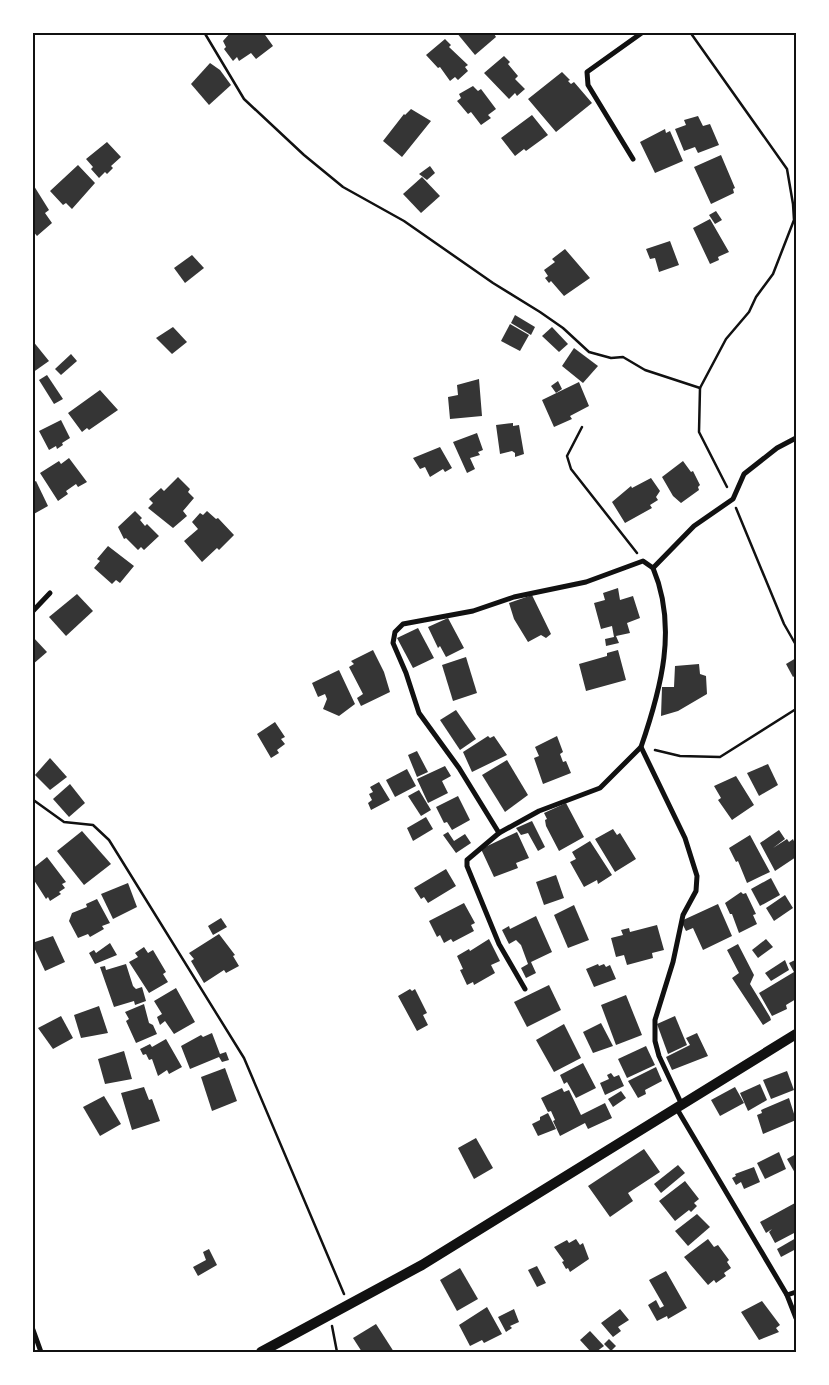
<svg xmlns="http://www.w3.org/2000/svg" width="829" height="1385" font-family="'Work Sans',sans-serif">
	<rect width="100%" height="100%" fill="#fff"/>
	<g fill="#353535">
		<path d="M231,32H263L273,46L256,59L251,53L239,61L237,57L233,61L224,49L226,47L223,41Z"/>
		<path d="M456,32H493L496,37L475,55Z"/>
		<path d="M445,39L451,45L449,47L468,65L465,67L468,71L458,80L455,77L450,81L440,67L438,68L426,55Z"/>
		<path d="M504,56L510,62L508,64L518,76L515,79L525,89L517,96L515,93L509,99L484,73Z"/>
		<path d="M210,63L220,70L231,85L209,105L191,84Z"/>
		<path d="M562,72L570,80L568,81L571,84L574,82L592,103L556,132L528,99Z"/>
		<path d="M473,86L478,91L481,89L496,109L488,115L491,118L481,125L471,112L468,114L457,101L461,98L459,94Z"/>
		<path d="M411,109L431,121L402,157L383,141L404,114L405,115Z"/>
		<path d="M532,115L548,135L526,151L524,149L515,156L501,138Z"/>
		<path d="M698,116L703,126L710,124L719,145L698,153L695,147L684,151L675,129L686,125L684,120Z"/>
		<path d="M665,129L666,133L670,131L683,161L655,173L640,142Z"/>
		<path d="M107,142L121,157L111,166L113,168L107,174L105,172L99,178L91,169L93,167L86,159Z"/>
		<path d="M721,155L735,188L733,189L734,193L711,204L694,167Z"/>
		<path d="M78,165L95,183L72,209L66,203L63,205L50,191Z"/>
		<path d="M430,166L435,173L427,180L419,174Z"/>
		<path d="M422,177L440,196L421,213L403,194Z"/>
		<path d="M34,186L49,210L45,213L52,223L37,236L32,230Z"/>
		<path d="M716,211L722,220L715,224L709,215Z"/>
		<path d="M710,219L729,252L720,256L718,257L719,260L710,264L693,228Z"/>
		<path d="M670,241L679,265L659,272L655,258L650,259L646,249Z"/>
		<path d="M565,249L590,278L564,296L551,281L549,283L545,278L548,276L544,270L555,262L552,259Z"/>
		<path d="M192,255L204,268L185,283L174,268Z"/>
		<path d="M515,315L535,327L531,335L511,323Z"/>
		<path d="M510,324L529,335L520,351L501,341Z"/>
		<path d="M173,327L187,342L172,354L156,338Z"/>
		<path d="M552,327L568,344L559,352L542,336Z"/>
		<path d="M32,340L49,361L32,373Z"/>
		<path d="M574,348L598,366L583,383L562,366Z"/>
		<path d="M71,354L77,361L61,375L55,369Z"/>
		<path d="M47,375L63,399L54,404L39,380Z"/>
		<path d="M479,379L482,416L450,419L448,397L458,395L457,385Z"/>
		<path d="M558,381L562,389L556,393L551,386Z"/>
		<path d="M579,382L589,406L570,416L572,419L554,427L542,400Z"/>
		<path d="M100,390L118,410L89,430L87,428L82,432L68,413Z"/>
		<path d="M61,420L70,438L62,443L63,445L57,449L56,446L49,450L39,431Z"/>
		<path d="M513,423V426L519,425L524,454L515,457V453L512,451L500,454L496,425Z"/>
		<path d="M477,433L483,450L478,452L480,455L470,458L475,469L467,473L453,442Z"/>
		<path d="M440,447L452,468L445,472L443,469L430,477L425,467L420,469L413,458Z"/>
		<path d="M69,458L87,482L78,487L76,484L66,491L68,494L58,501L40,473L59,461L61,464Z"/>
		<path d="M683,461L691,472L693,471L700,485L698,487L699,490L681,503L673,496L662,477Z"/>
		<path d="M178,477L190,489L188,492L194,498L183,511L187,516L173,528L148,508L153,503L149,499L161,488L164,491Z"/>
		<path d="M651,478L660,491L656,497L658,500L650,505L652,508L625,523L612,502L631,486L632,488Z"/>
		<path d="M36,481L48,506L32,515V483Z"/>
		<path d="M135,511L142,518L140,520L145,526L147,524L159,536L144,550L141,547L138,550L126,538L124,539L118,527Z"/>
		<path d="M207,511L216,519L218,518L234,535L219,550L217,548L202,562L184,541L198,529L192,522L200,513L203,515Z"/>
		<path d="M108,546L134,566L120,583L116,580L112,584L94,568L100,561L97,559Z"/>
		<path d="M618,588L620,600L633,596L640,618L627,623L630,633L616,636L619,643L606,646L605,639L614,637L612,626L601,629L594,603L605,600L603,593Z"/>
		<path d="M77,594L93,611L66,636L49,617Z"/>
		<path d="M532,595L551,634L546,638L541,635L528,642L514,619L509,603Z"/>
		<path d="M448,618L464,648L446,657L440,646L438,648L428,627Z"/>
		<path d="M418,628L434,658L413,668L397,638Z"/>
		<path d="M32,636L47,652L32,665Z"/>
		<path d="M373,650L384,672L390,692L361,706L357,698L363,694L349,667L354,664L351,661Z"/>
		<path d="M618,650L626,680L586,691L579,664L607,656V653Z"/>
		<path d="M466,657L477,693L453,701L442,665Z"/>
		<path d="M796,658V675L793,677L786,664Z"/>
		<path d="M699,664L700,674L706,676L707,694L678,711L661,716L662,687H674L675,666Z"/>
		<path d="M339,670L355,704L339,716L323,709L327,699L325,694L318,697L312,683Z"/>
		<path d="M456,710L476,739L460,750L440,720Z"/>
		<path d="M275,722L285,737L281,739L285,744L277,750L279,753L271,758L257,734Z"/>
		<path d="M488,736L490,738L494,736L507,755L472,772L463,752Z"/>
		<path d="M557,736L563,752L560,754L563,762L566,761L571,773L543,784L534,758L539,756L535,747Z"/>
		<path d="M417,751L428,772L417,777L408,755Z"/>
		<path d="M50,758L67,777L50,790L35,775Z"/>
		<path d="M507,760L528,795L505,812L482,775Z"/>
		<path d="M768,764L778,785L759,796L747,773Z"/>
		<path d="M445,766L451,776L442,781L448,793L428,803L417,779Z"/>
		<path d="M407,769L416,786L395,797L386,780Z"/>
		<path d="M736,776L754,805L732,820L718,800L721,798L714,786Z"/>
		<path d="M379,782L390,800L371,810L368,803L372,800L369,794L373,792L370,787Z"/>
		<path d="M70,784L85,803L69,817L53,799Z"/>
		<path d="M419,790L431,810L421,816L408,796Z"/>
		<path d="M458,796L470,820L452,830L447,822L444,823L436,807Z"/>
		<path d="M566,803L584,837L559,851L546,826L545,820L547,819L544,813Z"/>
		<path d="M426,817L433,829L413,841L407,828Z"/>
		<path d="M532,821L545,847L538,851L528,833L521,835L516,828Z"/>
		<path d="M613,829L617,835L620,833L636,859L615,872L595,839Z"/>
		<path d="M779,830L785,839L773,848L787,839L789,842L793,839L796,846L794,851L796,857L775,871L760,843Z"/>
		<path d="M82,831L111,864L84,885L57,851Z"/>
		<path d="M448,832L454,841L465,834L471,843L456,853L443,835Z"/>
		<path d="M517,832L529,858L516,863L518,868L494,877L481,849Z"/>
		<path d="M750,835L770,872L747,883L738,861L736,862L729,848Z"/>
		<path d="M590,841L612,875L598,884L597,880L584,887L570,862L576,859L572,852Z"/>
		<path d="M47,857L66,882L62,884L65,888L59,892L61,894L50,901L48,897L46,899L32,877V869Z"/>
		<path d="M446,869L456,886L428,903L424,897L421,899L414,888Z"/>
		<path d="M556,875L564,898L544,905L536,882Z"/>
		<path d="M771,878L780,895L760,906L751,889Z"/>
		<path d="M128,883L137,907L113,919L101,894Z"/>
		<path d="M741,892L743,894L746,893L756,914L753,915L757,924L739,933L732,914H730L725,903Z"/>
		<path d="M785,895L793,908L774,921L766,908Z"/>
		<path d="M97,899L110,923L102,926L104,929L90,937L88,934L78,938L69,921L72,913L87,907L86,904Z"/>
		<path d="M464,903L475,923L471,925L474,931L453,942L451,939L444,943L440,935L437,937L429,921Z"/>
		<path d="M718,904L732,936L703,950L693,928L686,931L681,921Z"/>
		<path d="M574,905L589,940L568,948L554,915Z"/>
		<path d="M536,916L552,952L531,962L536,973L526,978L521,968L528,964L521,945L516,940L509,944L502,930L509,926L510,929Z"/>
		<path d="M221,918L227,927L213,935L208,926Z"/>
		<path d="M657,925L664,950L652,953L653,958L627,965L624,955L616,957L611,938L623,935L621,930L629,928L630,932Z"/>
		<path d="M219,934L235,955L233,956L239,966L226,973L224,970L204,983L191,961L194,959L189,953Z"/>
		<path d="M53,936L65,962L45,971L32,943Z"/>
		<path d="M489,939L500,961L491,965L495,973L474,985L473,982L467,985L460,970L463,969L457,956L469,949L470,951Z"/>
		<path d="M766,939L773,947L758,958L752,950Z"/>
		<path d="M110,943L117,955L95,964L89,953L94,950L96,953Z"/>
		<path d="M738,944L754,975L750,984L770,1017L771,1020L763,1025L732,978L739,973L727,950Z"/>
		<path d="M144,947L148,953L153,950L166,972L163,974L168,982L149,993L129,962L138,957L135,953Z"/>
		<path d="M785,960L789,970L771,981L765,973Z"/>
		<path d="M795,960L796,999L786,1005L787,1009L772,1016L759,993L794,972L789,963Z"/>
		<path d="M126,964L133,986L136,989L142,987L146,1001L135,1005L134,1001L114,1007L100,967L105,966L106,970Z"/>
		<path d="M598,964L599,966L604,964L606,967L610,965L616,979L594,987L586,969Z"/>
		<path d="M549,985L561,1010L527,1027L514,1002Z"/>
		<path d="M176,988L195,1022L174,1034L165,1021L160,1025L157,1017L162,1014L154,1001Z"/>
		<path d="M410,989L412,991L415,989L427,1013L423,1015L428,1025L417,1031L398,996Z"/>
		<path d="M626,995L642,1035L616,1045L601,1005Z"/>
		<path d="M144,1004L149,1023L153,1025L157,1034L136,1043L126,1021L129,1019L125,1012Z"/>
		<path d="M99,1006L108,1033L81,1038L74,1015Z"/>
		<path d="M61,1016L73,1038L53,1049L38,1028Z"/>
		<path d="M675,1016L687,1045L668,1054L657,1024Z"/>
		<path d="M601,1023L613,1046L593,1053L583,1032Z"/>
		<path d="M564,1024L581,1058L554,1072L536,1040Z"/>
		<path d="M212,1033L220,1054L226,1052L229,1060L222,1062L219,1057L190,1069L181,1046L201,1035L203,1037Z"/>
		<path d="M697,1033L708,1056L672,1070L666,1057L690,1045L686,1038Z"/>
		<path d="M166,1039L182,1067L169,1074L167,1070L158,1076L152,1059L149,1060L146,1054L143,1055L140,1049L150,1044L152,1047Z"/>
		<path d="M646,1046L655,1065L627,1078L618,1059Z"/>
		<path d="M124,1051L132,1079L105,1084L98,1059Z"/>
		<path d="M583,1063L596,1088L576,1098L567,1082L564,1084L560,1075Z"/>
		<path d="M656,1067L662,1081L645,1090L646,1094L638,1098L628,1081Z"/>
		<path d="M225,1068L237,1101L212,1111L201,1077Z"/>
		<path d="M787,1071L794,1090L771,1099L763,1080Z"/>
		<path d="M611,1073L614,1077L619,1075L624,1086L605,1095L600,1083L609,1079L607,1075Z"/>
		<path d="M760,1084L767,1100L748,1111L740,1093Z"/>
		<path d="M144,1087L149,1100L152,1099L160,1121L132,1130L121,1093Z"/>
		<path d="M735,1087L744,1103L720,1116L711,1100Z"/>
		<path d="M562,1088L564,1092L569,1090L581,1115L605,1103L612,1118L588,1129L585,1123L560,1136L553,1121L555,1120L551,1111L548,1112L541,1098Z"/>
		<path d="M621,1091L626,1098L613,1107L608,1099Z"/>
		<path d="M104,1096L121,1124L100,1136L83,1107Z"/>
		<path d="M789,1098L796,1120L763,1134L757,1115L762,1113L761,1110Z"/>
		<path d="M548,1113L556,1129L538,1136L532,1124L540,1120V1117Z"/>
		<path d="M476,1138L493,1168L474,1179L458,1148Z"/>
		<path d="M644,1149L660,1172L628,1193L633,1201L610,1217L588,1186Z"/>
		<path d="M779,1152L786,1169L765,1179L757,1163Z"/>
		<path d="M796,1154V1172L795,1173L787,1159Z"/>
		<path d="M678,1165L685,1173L661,1193L654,1184Z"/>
		<path d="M754,1167L760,1182L744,1189L741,1182L736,1185L732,1178L736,1176L735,1174Z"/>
		<path d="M685,1181L699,1199L694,1203L697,1206L691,1212L689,1210L675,1221L659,1201Z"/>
		<path d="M795,1203L796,1232L775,1243L769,1232L772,1229L766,1233L760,1222Z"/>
		<path d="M697,1214L710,1227L688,1246L675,1231Z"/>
		<path d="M796,1238V1249L781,1257L777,1249Z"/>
		<path d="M576,1239L580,1245L583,1243L589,1259L570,1272L568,1268L566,1269L562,1262L564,1261L554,1247L567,1240L569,1243Z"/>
		<path d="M708,1239L714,1247L718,1245L729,1260L727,1262L731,1268L724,1273L726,1276L716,1283L714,1280L708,1285L684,1257Z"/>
		<path d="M209,1249L217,1265L198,1276L193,1267L206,1260L203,1252Z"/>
		<path d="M537,1266L546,1283L537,1287L528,1270Z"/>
		<path d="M460,1268L478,1299L457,1311L440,1280Z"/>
		<path d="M666,1271L687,1308L668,1319L667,1316L657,1321L648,1305L656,1300L660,1308L664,1306L649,1280Z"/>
		<path d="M762,1301L780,1325L776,1328L779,1332L759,1340L741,1312Z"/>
		<path d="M487,1307L502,1334L484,1343L482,1340L470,1346L459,1325Z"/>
		<path d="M514,1309L519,1322L510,1326L512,1328L506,1332L498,1317Z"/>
		<path d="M620,1309L629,1320L618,1327L621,1331L613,1337L601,1323Z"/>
		<path d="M376,1324L394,1352H362L353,1338Z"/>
		<path d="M590,1331L604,1346L596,1352H591L580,1340Z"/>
		<path d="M609,1339L616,1346L611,1351L604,1344Z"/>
	</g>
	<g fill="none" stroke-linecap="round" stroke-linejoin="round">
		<g stroke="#111" stroke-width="2.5">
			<path d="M204,32L244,99L304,155L343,187L404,221L493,283L540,312L563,328L589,352L611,358L623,357L645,370L700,388"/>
			<path d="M690,32L787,169L793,204L794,220L773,274L756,297L749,312L726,339L700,388L699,432L727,487"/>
			<path d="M582,427L567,456L571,469L637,553"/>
			<path d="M736,508L784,624L796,645"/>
			<path d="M655,750L680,756L720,757L796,709"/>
			<path d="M32,799L64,822L93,825L109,840L244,1058L344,1294"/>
			<path d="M332,1326L337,1352"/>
		</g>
		<g stroke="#111" stroke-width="5">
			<path d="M633,159L588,85L587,72L643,32"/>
			<path d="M32,612L50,593"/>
			<path d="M499,833L459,768L419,713L406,673L393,643L395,632L403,624L473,611L514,597L586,582L643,561L653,568"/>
			<path d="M525,989L499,944L467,866V860L499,833L539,811L600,788L641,747"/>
			<path d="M682,1105L659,1056L655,1041V1020L673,962L683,915L696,891L697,876L685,838L641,747C661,689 678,627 653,568L694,526L733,499L744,474L777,448L796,438"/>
			<path d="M677,1109L787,1295L796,1318"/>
			<path d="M787,1295L796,1292"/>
			<path d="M32,1327L41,1352"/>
		</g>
		<path stroke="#111" stroke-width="10" d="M261,1352L422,1265L796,1034"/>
	</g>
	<rect width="829" height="1385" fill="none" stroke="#ffffff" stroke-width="68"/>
	<rect x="34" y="34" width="761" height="1317" fill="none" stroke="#111" stroke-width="2"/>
</svg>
